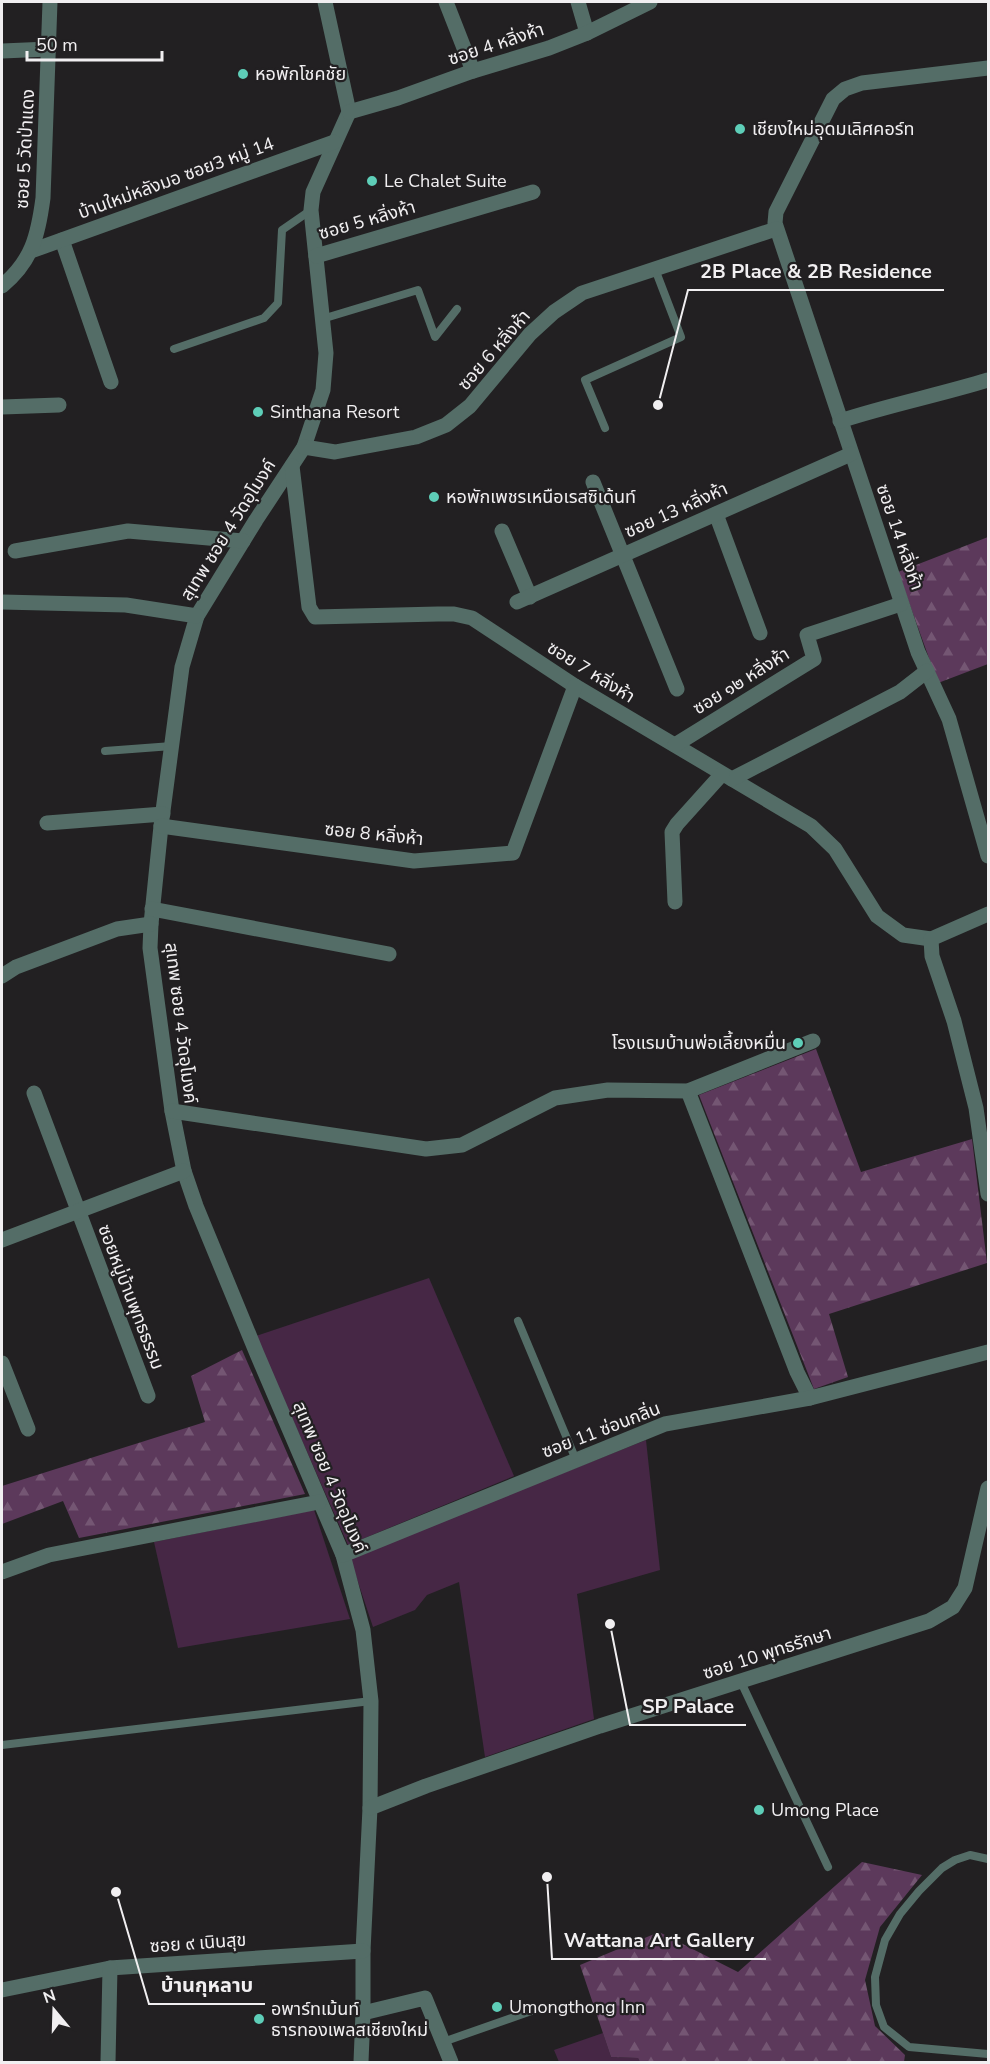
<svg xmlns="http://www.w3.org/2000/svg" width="990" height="2064" font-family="'Nunito Sans','Noto Sans Thai',sans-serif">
	<defs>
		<pattern id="forest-firs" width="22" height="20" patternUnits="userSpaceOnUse" patternTransform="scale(1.5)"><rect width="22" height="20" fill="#5c395b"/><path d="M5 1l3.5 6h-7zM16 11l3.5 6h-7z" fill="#745673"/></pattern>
	</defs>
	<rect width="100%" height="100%" fill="#222022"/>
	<g fill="#462745">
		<path d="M429,1278L514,1476L348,1545L256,1336Z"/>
		<path d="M646,1440L660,1570L577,1594L594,1719L485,1757L459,1582L427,1595L415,1610L373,1627L350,1558Z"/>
		<path d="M314,1510L350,1619L178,1648L154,1542Z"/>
		<path d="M603,2033L611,2057L638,2058L640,2062H559L554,2050Z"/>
	</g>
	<g fill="url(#forest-firs)">
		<path d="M988,537V664L938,683L898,572Z"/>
		<path d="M816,1049L861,1172L972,1139L987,1263L829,1314L848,1377L814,1389L699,1095Z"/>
		<path d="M242,1350L305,1494L79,1538L63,1501L2,1524V1486L205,1422L191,1376Z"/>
		<path d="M862,1862L922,1875L880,1927L865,1980L875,2026L905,2055L904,2062H640L638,2058L611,2057L580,1965L659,1932L738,1972Z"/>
	</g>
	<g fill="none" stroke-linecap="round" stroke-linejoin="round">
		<g stroke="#546d67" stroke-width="8">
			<path d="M322,319L418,290L435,337L457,309"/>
			<path d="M174,349L264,318L278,303L282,230L311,210"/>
			<path d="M605,428L585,380L681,337L655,269"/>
			<path d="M105,751L172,746"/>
			<path d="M518,1321L576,1460"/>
			<path d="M741,1682L828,1867"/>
			<path d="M2,1745L371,1701"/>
			<path d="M988,1859L970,1855L955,1860L942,1868L919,1891L900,1914L885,1940L875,1977L876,2005L884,2027L909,2047L988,2054"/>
			<path d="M443,2042L537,2009"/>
		</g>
		<g stroke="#546d67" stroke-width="15">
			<path d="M325,2L349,112L313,192L311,210L326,353L323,390L304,447L256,520L197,616L182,667L161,826L151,924L150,948L172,1111L184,1171L196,1206L257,1354L343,1555L363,1630L371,1701L370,1808L363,1951V2013L361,2062"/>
			<path d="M446,2L473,71"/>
			<path d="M578,2L587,33"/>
			<path d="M2,51L49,49"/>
			<path d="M988,68L862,83L845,89L833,99L776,212L775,223L918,652L949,719L988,856"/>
			<path d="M349,112L398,98L473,71L549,48L587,33L650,2"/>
			<path d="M62,240L111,382"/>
			<path d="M31,251L334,142"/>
			<path d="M316,256L533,192"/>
			<path d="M2,286C32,261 38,236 43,198L50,2"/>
			<path d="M2,407L59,405"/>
			<path d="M840,421C889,405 939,395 988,380"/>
			<path d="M304,447L335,452L416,437L446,425L470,406L530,334L554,312L582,293L776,229"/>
			<path d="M292,466L309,607L315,617L438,614H454L472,618L575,686L811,826L835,849L877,916L903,935L931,939"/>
			<path d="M593,482L677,689"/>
			<path d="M716,514L760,633"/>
			<path d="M502,531L530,597"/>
			<path d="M15,551L128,531L243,541"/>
			<path d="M2,602L126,605L197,616"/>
			<path d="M517,602L851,454"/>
			<path d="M675,745L814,659L807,635L901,604"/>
			<path d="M732,779L900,692L927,671"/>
			<path d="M47,823L163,814"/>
			<path d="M161,826L414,861L513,853L575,686"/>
			<path d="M675,902L672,832L677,824L722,774"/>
			<path d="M152,909L389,954"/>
			<path d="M988,914L931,939L932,956L954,1021L976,1108L988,1194"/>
			<path d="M2,976L16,967L117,929L151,924"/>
			<path d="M688,1091L797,1372L810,1398"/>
			<path d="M34,1093L148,1396"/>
			<path d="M172,1111L426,1149L462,1145L555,1098L608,1090L688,1091L813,1041"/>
			<path d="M2,1240L184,1171"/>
			<path d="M2,1363L28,1429"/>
			<path d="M343,1555L665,1424L810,1398L988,1352"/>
			<path d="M2,1572L49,1555L319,1502"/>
			<path d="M370,1808L426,1786L600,1726L929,1621L953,1607L965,1588L988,1488"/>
			<path d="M2,1990L110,1968L363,1951"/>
			<path d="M363,2013L425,1998L451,2062"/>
			<path d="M108,2062L110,1968"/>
		</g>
	</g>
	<g fill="#5eceb8" stroke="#222022" stroke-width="2">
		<circle cx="243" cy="74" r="6"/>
		<circle cx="740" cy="129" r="6"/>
		<circle cx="372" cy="181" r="6"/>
		<circle cx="258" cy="412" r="6"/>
		<circle cx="434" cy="497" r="6"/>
		<circle cx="798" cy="1043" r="6"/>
		<circle cx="759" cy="1810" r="6"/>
		<circle cx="497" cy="2007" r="6"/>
		<circle cx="259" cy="2019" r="6"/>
	</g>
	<g text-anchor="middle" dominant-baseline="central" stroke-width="4.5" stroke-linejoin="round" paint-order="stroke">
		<g font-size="18" fill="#f1eff1" stroke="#222022">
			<text transform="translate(496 44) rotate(-18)">ซอย 4 หลิ่งห้า</text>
			<text transform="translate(25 149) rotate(-87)">ซอย 5 วัดป่าแดง</text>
			<text transform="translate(176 178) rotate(-20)">บ้านใหม่หลังมอ ซอย3 หมู่ 14</text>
			<text transform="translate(367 220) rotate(-16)">ซอย 5 หลิ่งห้า</text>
			<text transform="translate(494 350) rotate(-49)">ซอย 6 หลิ่งห้า</text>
			<text transform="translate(676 510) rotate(-24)">ซอย 13 หลิ่งห้า</text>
			<text transform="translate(228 530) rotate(-58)">สุเทพ ซอย 4 วัดอุโมงค์</text>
			<text transform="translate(900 537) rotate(71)">ซอย 14 หลิ่งห้า</text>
			<text transform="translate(591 672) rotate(32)">ซอย 7 หลิ่งห้า</text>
			<text transform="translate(741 681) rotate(-32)">ซอย ๑๒ หลิ่งห้า</text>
			<text transform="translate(374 834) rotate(6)">ซอย 8 หลิ่งห้า</text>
			<text transform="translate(181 1023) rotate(83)">สุเทพ ซอย 4 วัดอุโมงค์</text>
			<text transform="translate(131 1297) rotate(69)">ซอยหมู่บ้านพุทธธรรม</text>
			<text transform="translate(601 1430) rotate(-21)">ซอย 11 ซ่อนกลิ่น</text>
			<text transform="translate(330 1477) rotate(67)">สุเทพ ซอย 4 วัดอุโมงค์</text>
			<text transform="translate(767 1653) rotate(-18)">ซอย 10 พุทธรักษา</text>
			<text transform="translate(198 1943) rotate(-4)">ซอย ๙ เนินสุข</text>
		</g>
		<g font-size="18" fill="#f1eff1" stroke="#222022" text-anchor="start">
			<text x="255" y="74">หอพักโชคชัย</text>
			<text x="752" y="129">เชียงใหม่อุดมเลิศคอร์ท</text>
			<text x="384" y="181">Le Chalet Suite</text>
			<text x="270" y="412">Sinthana Resort</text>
			<text x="446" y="497">หอพักเพชรเหนือเรสซิเด้นท์</text>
			<text x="786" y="1043" text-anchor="end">โรงแรมบ้านพ่อเลี้ยงหมื่น</text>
			<text x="771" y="1810">Umong Place</text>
			<text x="509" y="2007">Umongthong Inn</text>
			<text x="271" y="2009">อพาร์ทเม้นท์<tspan x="271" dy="21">ธารทองเพลสเชียงใหม่</tspan></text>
		</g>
	</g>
	<path fill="none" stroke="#f1eff1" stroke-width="2" d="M658 405L688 290H944M610 1624L630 1725H746M547 1877L552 1959H766M116 1892L149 2004H265"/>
	<g fill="#f1eff1" stroke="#222022" stroke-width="2">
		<circle cx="658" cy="405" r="6"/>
		<circle cx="610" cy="1624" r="6"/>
		<circle cx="547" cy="1877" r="6"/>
		<circle cx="116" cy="1892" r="6"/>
	</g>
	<g font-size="20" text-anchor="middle" font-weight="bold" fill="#f1eff1" stroke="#222022" stroke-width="4.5" stroke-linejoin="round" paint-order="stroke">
		<text x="816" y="278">2B Place &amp; 2B Residence</text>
		<text x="688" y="1713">SP Palace</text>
		<text x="659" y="1947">Wattana Art Gallery</text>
		<text x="207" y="1992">บ้านกุหลาบ</text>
	</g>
	<rect width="990" height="2064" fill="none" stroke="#f1eff1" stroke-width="6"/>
	<g transform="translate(54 2010) rotate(341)" stroke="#222022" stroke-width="4.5" paint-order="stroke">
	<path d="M0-4.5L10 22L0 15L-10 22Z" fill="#f1eff1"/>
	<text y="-9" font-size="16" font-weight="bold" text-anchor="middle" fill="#f1eff1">N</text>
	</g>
	<path d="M27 51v9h135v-9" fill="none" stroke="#f1eff1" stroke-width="3"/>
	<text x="36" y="51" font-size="18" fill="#f1eff1" stroke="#222022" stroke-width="4.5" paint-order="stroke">50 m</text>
</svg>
